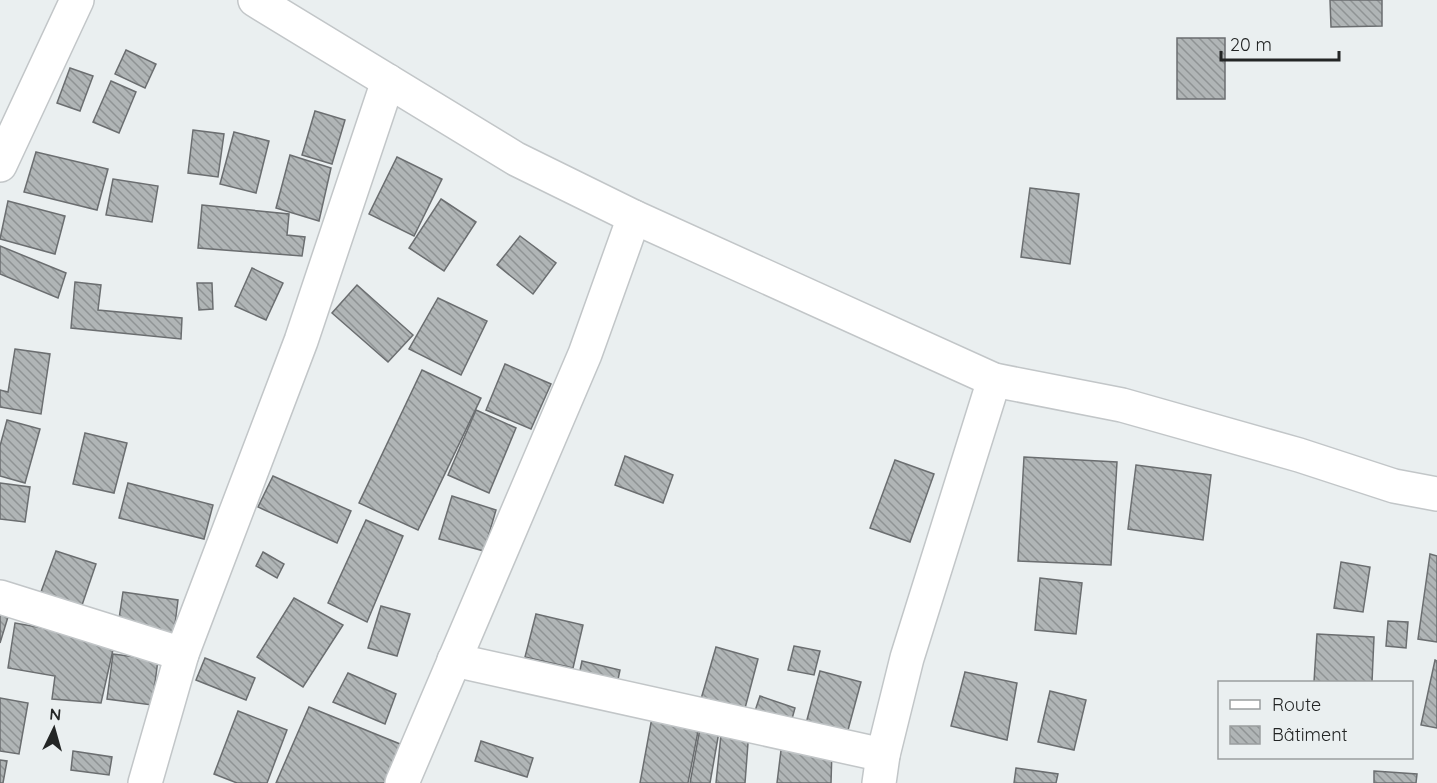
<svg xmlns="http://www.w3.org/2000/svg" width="1437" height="783" font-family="Quicksand,sans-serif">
	<defs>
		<pattern id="building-back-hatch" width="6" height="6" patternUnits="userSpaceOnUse" patternTransform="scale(1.5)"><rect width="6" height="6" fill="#b0b5b6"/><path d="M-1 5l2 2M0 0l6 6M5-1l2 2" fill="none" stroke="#8f9394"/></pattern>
	</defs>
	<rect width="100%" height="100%" fill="#eaeff0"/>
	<g fill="url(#building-back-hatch)" stroke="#6b6e70" stroke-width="1.5">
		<path d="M1330,0H1382V26L1331,27Z"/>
		<rect x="1177" y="38" width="48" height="61"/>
		<path d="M126,50L156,64L145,88L115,74Z"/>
		<path d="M70,68L93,76L80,111L57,103Z"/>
		<path d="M111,81L136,92L119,133L93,122Z"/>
		<path d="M315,111L345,120L332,164L302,155Z"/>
		<path d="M193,130L224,134L218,177L188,173Z"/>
		<path d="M234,132L269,141L256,193L220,184Z"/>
		<path d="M36,152L108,169L97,210L24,192Z"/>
		<path d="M290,155L331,168L319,221L276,208Z"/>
		<path d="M397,157L442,179L414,236L369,214Z"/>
		<path d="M113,179L158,186L152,222L106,215Z"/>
		<path d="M1030,188L1079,194L1070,264L1021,257Z"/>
		<path d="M441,199L476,222L444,271L409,248Z"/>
		<path d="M8,201L65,216L55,254L0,239Z"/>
		<path d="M202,205L289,214L287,235L305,237L302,256L198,248Z"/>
		<path d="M520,236L556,263L533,294L497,265Z"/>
		<path d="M0,246L66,273L58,298L0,274Z"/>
		<path d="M252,268L283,283L266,320L235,306Z"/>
		<path d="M75,282L101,285L98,310L182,318L181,339L71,328Z"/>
		<path d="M197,283H212L213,309L199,310Z"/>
		<path d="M357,285L413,335L388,362L332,313Z"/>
		<path d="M438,298L487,321L461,375L409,349Z"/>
		<path d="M15,349L50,354L41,414L0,407V390L8,392Z"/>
		<path d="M505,364L551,384L531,429L486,410Z"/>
		<path d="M422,370L481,398L418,530L359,503Z"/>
		<path d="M476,410L516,428L489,493L448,475Z"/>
		<path d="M7,420L40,429L25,483L0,476V446Z"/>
		<path d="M85,433L127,443L114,493L73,484Z"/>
		<path d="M625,456L673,475L663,503L615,485Z"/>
		<path d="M1024,457L1117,462L1111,565L1018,561Z"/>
		<path d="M895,460L934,474L910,542L870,528Z"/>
		<path d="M1136,465L1211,475L1203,540L1128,529Z"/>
		<path d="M273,476L351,511L337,543L258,507Z"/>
		<path d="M0,483L30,487L25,522L0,519Z"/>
		<path d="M128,483L213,505L204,539L119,518Z"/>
		<path d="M452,496L496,510L484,551L439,539Z"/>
		<path d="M366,520L403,536L367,622L328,603Z"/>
		<path d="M56,551L96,564L79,614L38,600Z"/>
		<path d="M263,552L284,564L277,578L256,566Z"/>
		<path d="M1430,554L1437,556V642L1418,639Z"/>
		<path d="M1341,562L1370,567L1363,612L1334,608Z"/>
		<path d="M1040,578L1082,583L1076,634L1035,630Z"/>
		<path d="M123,592L178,600L173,640L117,632Z"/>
		<path d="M294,598L343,625L303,687L257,657Z"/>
		<path d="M381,606L410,614L397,656L368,648Z"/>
		<path d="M0,614L8,617L0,643Z"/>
		<path d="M536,614L583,625L573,668L525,657Z"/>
		<path d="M1388,621L1408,622L1406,648L1386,646Z"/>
		<path d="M15,623L115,641L101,703L52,699L55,676L8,668Z"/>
		<path d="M1317,634L1374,637L1372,682H1314Z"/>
		<path d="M794,646L820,651L814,675L788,670Z"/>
		<path d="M716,647L758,659L744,712L701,699Z"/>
		<path d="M113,654L158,660L152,705L107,699Z"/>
		<path d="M205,658L255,678L246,700L196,680Z"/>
		<path d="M1435,660L1437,661V728L1421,725Z"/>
		<path d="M582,661L620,670L617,684L579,675Z"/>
		<path d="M820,671L861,682L845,741L804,731Z"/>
		<path d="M965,672L1017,683L1007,740L951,726Z"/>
		<path d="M348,673L396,694L385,724L333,702Z"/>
		<path d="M1050,691L1086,700L1074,750L1038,742Z"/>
		<path d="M760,696L795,708L790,726L754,714Z"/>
		<path d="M0,698L28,703L19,754L0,751Z"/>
		<path d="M309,707L405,746L389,783H276Z"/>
		<path d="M238,711L287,730L267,783H237L214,774Z"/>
		<path d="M653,712L700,721L688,783H640Z"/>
		<path d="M701,723L720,726L710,783H690Z"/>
		<path d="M722,725L749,730L745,783H716Z"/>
		<path d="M481,741L533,758L527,777L475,761Z"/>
		<path d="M782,742L832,749L831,783H777Z"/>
		<path d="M73,751L112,757L109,775L71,770Z"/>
		<path d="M0,760L7,761L3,783H0Z"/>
		<path d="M1016,768L1058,774L1056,783H1014Z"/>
		<path d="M1374,771L1417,774L1416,783H1374Z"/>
	</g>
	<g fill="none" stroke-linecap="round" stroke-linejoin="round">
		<g stroke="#c2c6c8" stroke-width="36">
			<g id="street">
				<path d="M255,0L516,159L634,217L994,380L1122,405L1299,455L1394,486L1437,494"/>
				<path d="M0,165L77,0"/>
				<path d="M0,597L182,654"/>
				<path d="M454,660L883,755"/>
				<path d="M145,783L182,654L301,341L388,81"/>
				<path d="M402,783L585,354L634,217"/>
				<path d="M879,783L883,755L907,658L994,380"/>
			</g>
		</g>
		<use href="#street" stroke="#fff" stroke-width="33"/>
	</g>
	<rect x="1218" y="681" width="195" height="78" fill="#eaeff0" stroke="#9a9e9f" stroke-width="1.5"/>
	<rect x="1230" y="700" width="30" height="9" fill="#ffffff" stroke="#9a9e9f" stroke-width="1.5"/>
	<text x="1272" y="711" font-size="18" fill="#232525">Route</text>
	<rect x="1230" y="726" width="30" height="18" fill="url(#building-back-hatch)" stroke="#9a9e9f" stroke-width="1.5"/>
	<text x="1272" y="741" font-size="18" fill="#232525">Bâtiment</text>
	<g transform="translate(54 729) rotate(5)" stroke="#eaeff0" stroke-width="4.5" paint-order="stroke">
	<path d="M0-4.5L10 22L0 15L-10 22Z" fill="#232525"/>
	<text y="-9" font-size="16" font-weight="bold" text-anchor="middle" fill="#232525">N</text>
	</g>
	<path d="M1221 51v9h118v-9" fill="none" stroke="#232525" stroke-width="3"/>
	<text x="1230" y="51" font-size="18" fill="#232525" stroke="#eaeff0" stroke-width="4.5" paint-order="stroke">20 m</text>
</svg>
